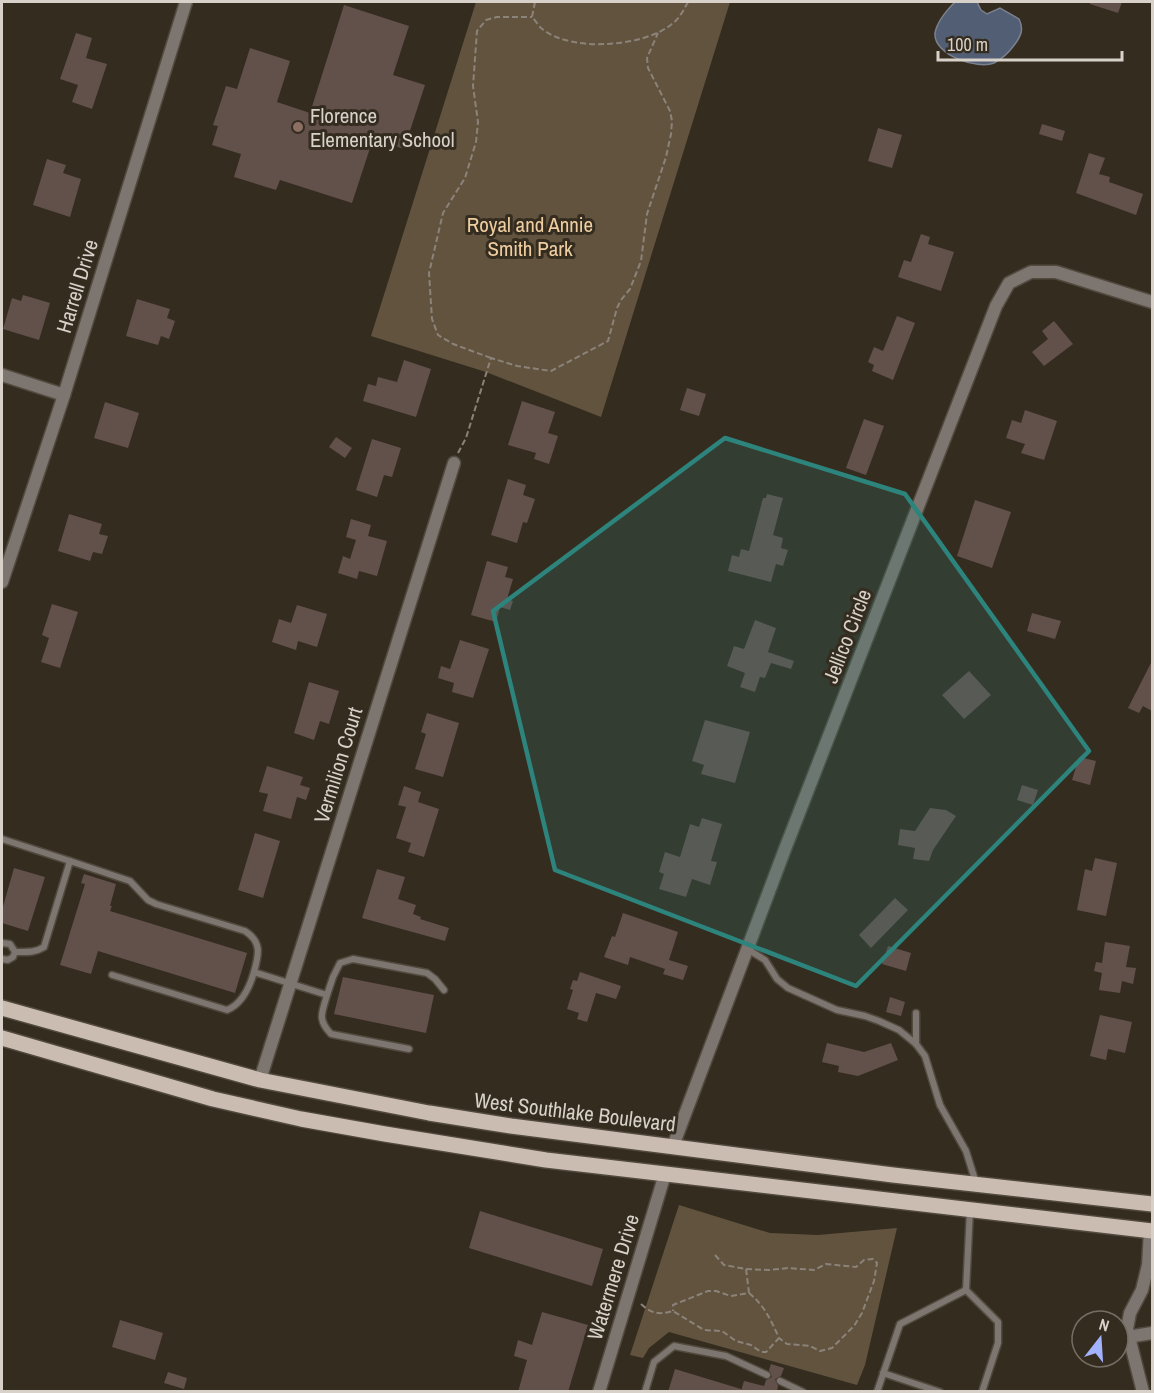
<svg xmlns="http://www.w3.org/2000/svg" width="1154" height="1393" font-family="'Archivo Narrow',sans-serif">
	<rect width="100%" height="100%" fill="#352c20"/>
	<g fill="#61533e">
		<path d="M476,2H730L601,417L486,372L371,336Z"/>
		<path d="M679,1205L770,1233L818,1235L897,1228L865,1365L857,1385L669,1332L649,1348L643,1358L630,1355Z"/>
	</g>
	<path fill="#525e74" stroke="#7a808e" stroke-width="1.5" d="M955,2H977L981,10L987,14L1000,8L1019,19C1024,29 1021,36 1015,44C1010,51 1002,59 994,63C978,70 933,55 935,33C937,22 948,9 955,2Z"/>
	<g fill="#62504b">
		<path d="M1090,2H1122L1118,13L1090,4Z"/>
		<path d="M344,5L409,26L393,75L425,85L404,149L373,139L352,203L280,180L276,190L234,177L241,154L212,145L218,126L213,125L226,86L237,89L250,48L290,61L277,102L310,113Z"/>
		<path d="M76,33L92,38L86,58L107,64L92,109L72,102L78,85L60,79Z"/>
		<path d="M1042,124L1065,131L1062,141L1039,134Z"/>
		<path d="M878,128L902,135L892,168L868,161Z"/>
		<path d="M1089,153L1105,158L1099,174L1110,177L1109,182L1143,194L1136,215L1076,193Z"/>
		<path d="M47,159L66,165L63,173L81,179L70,217L33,205Z"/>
		<path d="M921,234L930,237L928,244L954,252L941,291L898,277L904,260L911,262Z"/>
		<path d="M23,295L50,303L39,340L3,329L12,298L21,301Z"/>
		<path d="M137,299L170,309L167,318L175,321L169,339L161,336L158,345L126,336Z"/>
		<path d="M897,316L915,323L893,380L872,371L874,365L868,362L874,347L883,351Z"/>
		<path d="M1054,321L1073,344L1044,366L1032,352L1048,339L1042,331Z"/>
		<path d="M404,360L431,369L416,417L363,401L368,384L376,386L378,377L397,382Z"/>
		<path d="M687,388L706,394L699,416L680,410Z"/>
		<path d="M522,401L555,412L548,433L558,436L549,464L534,459L536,453L508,445Z"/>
		<path d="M105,402L139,413L128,448L94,438Z"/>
		<path d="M1025,410L1057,421L1044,460L1021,453L1025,444L1006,438L1012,420L1021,423Z"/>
		<path d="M864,419L884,426L866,475L846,468Z"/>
		<path d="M336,437L352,448L345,458L329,447Z"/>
		<path d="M372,439L401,448L392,477L384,475L377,497L356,490Z"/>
		<path d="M508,479L526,485L523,495L535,499L527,523L523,522L517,543L491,535Z"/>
		<path d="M767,494L783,498L773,535L783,538L781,548L788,550L783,566L776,564L771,582L728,571L732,555L739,557L741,549L749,551L763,498H766Z"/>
		<path d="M975,500L1011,512L992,568L957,556Z"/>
		<path d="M69,514L102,524L99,534L108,536L102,554L93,552L90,561L58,551Z"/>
		<path d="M351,519L371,525L368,536L387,541L377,576L359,571L357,579L338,573L343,556L350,559L356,540L346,537Z"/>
		<path d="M487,561L508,567L505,577L513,579L507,599L513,601L510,610L500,607L496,622L471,615Z"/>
		<path d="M52,604L78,612L60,668L41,662L49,638L42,635Z"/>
		<path d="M297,605L327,614L317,647L298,641L296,650L272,642L279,619L291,623Z"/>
		<path d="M1032,613L1061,621L1055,639L1027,631Z"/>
		<path d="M755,620L776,628L768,652L794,661L791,669L771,663L765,678L760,677L755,692L740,687L745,673L727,666L734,646L744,649Z"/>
		<path d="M460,640L489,649L473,698L452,692L454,683L438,678L441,666L450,669Z"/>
		<path d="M1152,661V711L1143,706L1139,713L1128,708Z"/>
		<path d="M969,671L991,695L964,719L942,695Z"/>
		<path d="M309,682L339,691L329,724L320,721L314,740L294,733Z"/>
		<path d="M427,713L459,723L443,777L415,769L426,734L421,732Z"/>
		<path d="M705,720L750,732L735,783L701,774L704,765L692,761Z"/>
		<path d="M1079,757L1096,761L1090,785L1072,780Z"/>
		<path d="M267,766L303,777L300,785L310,788L306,800L297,797L291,819L263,811L268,794L259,792Z"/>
		<path d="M1022,785L1038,790L1033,805L1017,800Z"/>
		<path d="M404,786L421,792L418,802L439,809L424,857L408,852L411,843L396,838L406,807L398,805Z"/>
		<path d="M930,808L946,810L956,816L933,850L929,861L913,859L915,848L898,845L900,829L915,831Z"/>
		<path d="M702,818L722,824L711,861L717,862L710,885L692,879L686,897L659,889L664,874L659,872L665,852L680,857L690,824L699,827Z"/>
		<path d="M255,833L280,841L263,898L238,890Z"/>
		<path d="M1095,858L1117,863L1106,916L1077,910L1085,869L1092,871Z"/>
		<path d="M14,868L45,877L28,931L2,923V910Z"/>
		<path d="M377,869L405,877L398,899L416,905L413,914L421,917L420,919L449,928L445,941L362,918Z"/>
		<path d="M84,874L116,884L110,906H112L110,911L247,953L235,993L98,951L91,974L60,965L85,884L81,883Z"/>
		<path d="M895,898L908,910L871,948L859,935Z"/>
		<path d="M623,913L678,932L669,960L688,966L683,980L663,974L665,969L630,957L628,965L604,957L612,936L615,937Z"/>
		<path d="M1105,942L1130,946L1126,967L1136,968L1133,984L1122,981L1120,993L1099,990L1102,973L1094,971L1096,962L1102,963Z"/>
		<path d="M888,946L911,953L906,971L882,964Z"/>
		<path d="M580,972L621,986L616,999L596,993L587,1022L577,1019L579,1013L567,1009L573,990L570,989L573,980L577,981Z"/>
		<path d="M343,977L434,995L426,1033L334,1014Z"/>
		<path d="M890,997L905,1002L901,1016L886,1012Z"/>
		<path d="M1100,1015L1132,1022L1125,1053L1108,1049L1106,1060L1090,1056Z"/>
		<path d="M827,1043L864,1052L891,1043L898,1060L858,1076L838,1072L839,1066L822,1062Z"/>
		<path d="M480,1211L603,1249L592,1286L469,1248Z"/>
		<path d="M542,1312L588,1325L568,1392H518L527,1360L514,1356L518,1340L532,1345Z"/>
		<path d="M120,1320L163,1333L155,1360L112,1347Z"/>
		<path d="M771,1364L784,1368L781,1376L775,1379L778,1386L777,1392H668L675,1369L741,1389V1391L744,1381L764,1386L766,1380L772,1377L769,1370Z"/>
		<path d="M168,1372L187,1378L184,1389L164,1383Z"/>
	</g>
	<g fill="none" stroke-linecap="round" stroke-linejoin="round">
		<g stroke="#524a3e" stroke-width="9">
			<g id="lane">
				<path d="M2,839L70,861"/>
				<path d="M2,943L10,944L15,952L13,957L8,960L2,959"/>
				<path d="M747,949L765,960L777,979L788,988L837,1010L865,1016L879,1021L899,1030L916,1044L925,1056L940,1105L966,1151L976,1183"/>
				<path d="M15,952C26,952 35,953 44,947L70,861L130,881L148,900L156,904L245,931C262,942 259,954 254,972L327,995C322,1013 317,1019 331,1034L409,1049"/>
				<path d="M112,975L227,1010C242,1004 250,986 254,972"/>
				<path d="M327,995L333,977L340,963L353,959L427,973L435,979L444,990"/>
				<path d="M916,1044V1013"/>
				<path d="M970,1210L966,1290L998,1322V1343L982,1392"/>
				<path d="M883,1373L940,1392"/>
				<path d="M780,1381L803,1392"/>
				<path d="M645,1392L654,1362L674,1346L726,1356L767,1375"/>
				<path d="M877,1392L900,1324L966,1290"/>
			</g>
		</g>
		<g stroke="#524a3e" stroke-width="15">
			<g id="street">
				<path d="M2,375L64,395"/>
				<path d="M2,582L64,395L186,2"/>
				<path d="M260,1080L454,463"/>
				<path d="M673,1146L785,849L996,306L1009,283L1031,272H1056L1152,302"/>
				<path d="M1128,1337L1152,1333"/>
				<path d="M599,1392L665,1174"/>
				<path d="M1143,1392L1127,1329L1130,1313L1142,1290L1148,1265L1150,1231"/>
			</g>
		</g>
		<g stroke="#524a3e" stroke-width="18">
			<g id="primary">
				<path d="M2,1008L260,1080L429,1113L511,1126L893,1175L1152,1204"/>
				<path d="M2,1038L213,1099L301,1119L385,1134L546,1160L1152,1231"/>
			</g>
		</g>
		<g stroke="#8b8379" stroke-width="2" stroke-dasharray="6 3" stroke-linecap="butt">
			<path d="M535,2L532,17C535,20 538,25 541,28C570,53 644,47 672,24C680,18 684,9 688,2"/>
			<path d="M491,358L453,344L438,335L432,319L429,273L443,213L465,178L476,142L478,122L473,86L477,31L486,20L497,17H532"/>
			<path d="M458,453L466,438L491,358L517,366L551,371L608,341L617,308L621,300L630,289L641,261L647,214L666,157L671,134L672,121L670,111L648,68L647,58L658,33"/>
			<path d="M715,1255L724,1265L746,1269L749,1293"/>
			<path d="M746,1269L769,1270L788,1268L814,1270L826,1264L856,1267L864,1260L873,1259L877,1263L874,1281L862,1313L854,1326L832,1348L820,1351L810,1346L787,1344L779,1338"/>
			<path d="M641,1304C652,1314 659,1315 673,1311L704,1330L722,1331L736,1341L751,1345L761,1352H766L779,1338C771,1320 764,1305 749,1293L731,1296L716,1291H708L673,1305V1311"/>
		</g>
		<use href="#lane" stroke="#7c7570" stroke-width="6"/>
		<use href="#street" stroke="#7c7570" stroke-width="12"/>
		<use href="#primary" stroke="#cabcb1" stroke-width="15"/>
	</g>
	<path fill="#2d847c" fill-opacity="0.2" stroke="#2d847c" stroke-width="4.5" stroke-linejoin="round" d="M725,438L905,494L1089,751L856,986L555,870L493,611Z"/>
	<circle fill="#8d6e63" stroke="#352c20" stroke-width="2" cx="298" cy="127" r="6"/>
	<g text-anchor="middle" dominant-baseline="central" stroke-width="6" stroke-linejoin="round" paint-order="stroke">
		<g font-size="21" fill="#d7d1c9" stroke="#352c20" text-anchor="start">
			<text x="310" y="115">Florence<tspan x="310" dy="24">Elementary School</tspan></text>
		</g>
		<g font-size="21" fill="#eecea0" stroke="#352c20">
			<text x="530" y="224">Royal and Annie<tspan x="530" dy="24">Smith Park</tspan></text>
		</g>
		<g font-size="21" fill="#d7d1c9" stroke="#352c20">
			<text transform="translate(77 286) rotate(-73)">Harrell Drive</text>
			<text transform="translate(847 636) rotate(-69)">Jellico Circle</text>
			<text transform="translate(338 765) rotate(-73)">Vermilion Court</text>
			<text transform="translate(575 1112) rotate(7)">West Southlake Boulevard</text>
			<text transform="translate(613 1277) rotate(-73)">Watermere Drive</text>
		</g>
	</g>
	<rect width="1154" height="1393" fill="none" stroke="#d7d1c9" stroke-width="6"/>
	<g transform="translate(1100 1339) rotate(17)"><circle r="28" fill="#352c20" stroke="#766e64" stroke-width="1.5"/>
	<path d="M0-4.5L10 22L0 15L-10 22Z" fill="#a3b2fd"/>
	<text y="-9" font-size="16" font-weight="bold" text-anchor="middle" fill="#d7d1c9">N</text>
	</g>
	<path d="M938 51v9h184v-9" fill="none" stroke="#d7d1c9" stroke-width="3"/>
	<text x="947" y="51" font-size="18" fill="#d7d1c9" stroke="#352c20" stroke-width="4.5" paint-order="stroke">100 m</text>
</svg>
